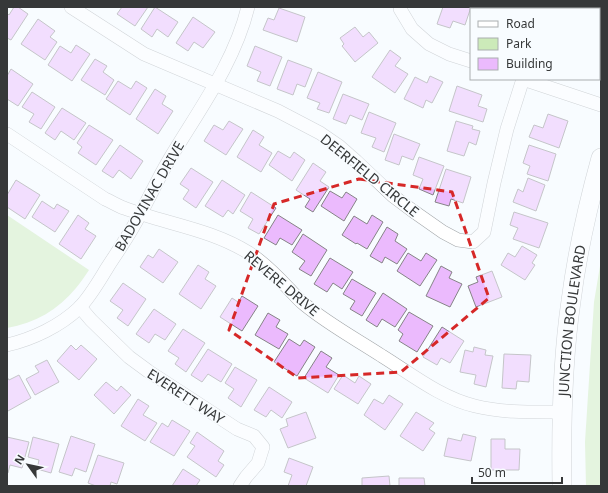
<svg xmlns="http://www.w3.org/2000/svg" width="608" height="493" font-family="'Noto Sans',sans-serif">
	<rect width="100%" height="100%" fill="#f8fcff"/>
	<g fill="#cceab9">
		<path d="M7,215L89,270C85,276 81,282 76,288C58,310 35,323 7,328Z"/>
		<path d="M601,260V486H586L585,442L594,302Z"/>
	</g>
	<g fill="#ebbafd" stroke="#868387">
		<path d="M14,7H18L28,14L11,40L7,38V13L9,15Z"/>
		<path d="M122,7H121H148L135,26L117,14Z"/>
		<path d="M155,7L178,22L168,37L157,29L152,37L141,29Z"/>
		<path d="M443,7H471L465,25L453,21L450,28L437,24Z"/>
		<path d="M492,7H521L520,9H495L492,8Z"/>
		<path d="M587,7H601V12L599,11V9H593Z"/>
		<path d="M279,8L305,17L297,42L263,30L268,18L274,20Z"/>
		<path d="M599,16L601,17V27L599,32Z"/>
		<path d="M193,17L215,32L203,48L194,42L188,51L176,43Z"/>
		<path d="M38,19L55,31L50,37L57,42L45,60L21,44Z"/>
		<path d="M355,27L363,37L369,32L378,43L355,62L342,46L344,44L340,38Z"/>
		<path d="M76,45L90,54L72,81L48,65L60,46L71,53Z"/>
		<path d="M255,46L282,57L270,86L257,81L261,72L247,66Z"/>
		<path d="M390,50L401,58L395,66L408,74L395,93L372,77Z"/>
		<path d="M95,59L107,66L103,72L114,80L105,95L81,80Z"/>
		<path d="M288,60L312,69L305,87L297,84L293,95L277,89Z"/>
		<path d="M11,69L33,84L18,106L7,99V76Z"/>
		<path d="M318,72L342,82L329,113L317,109L320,103L307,98Z"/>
		<path d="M430,76L443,82L432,103L426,100L423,108L404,99L415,77L427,83Z"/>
		<path d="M118,81L131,89L136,81L147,88L130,115L106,99Z"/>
		<path d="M457,86L482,95L478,106L487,109L483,122L449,111Z"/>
		<path d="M155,89L166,96L162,104L173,111L158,134L136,119Z"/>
		<path d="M32,92L55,107L41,129L29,122L34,114L22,107Z"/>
		<path d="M343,94L369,104L362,120L350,115L346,124L333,119Z"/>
		<path d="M62,108L86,123L74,140L61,131L55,140L45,133Z"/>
		<path d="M369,112L396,123L384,152L372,147L376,138L361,133Z"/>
		<path d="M548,114L568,121L559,148L529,137L534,125L543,128Z"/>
		<path d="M229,121L243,129L226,155L204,141L214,125L223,130Z"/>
		<path d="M456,121L473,126L472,129L480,131L476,145L469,142L464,156L447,151Z"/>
		<path d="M89,125L113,140L96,165L78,153L82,147L77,143Z"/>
		<path d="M253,130L264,137L259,145L272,153L261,172L237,157Z"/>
		<path d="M394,134L420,144L413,160L402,156L399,165L385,160Z"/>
		<path d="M120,145L143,161L131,179L119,170L113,178L102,171Z"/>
		<path d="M529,145L556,154L548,181L527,174L530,166L523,163Z"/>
		<path d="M278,151L290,158L294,152L305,160L292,181L269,165Z"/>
		<path d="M419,157L444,166L433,195L419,189L423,179L413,175Z"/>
		<path d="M313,163L326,172L320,181L329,187L313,212L305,207L310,199L296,190Z"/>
		<path d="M191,168L213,182L196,208L183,199L189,190L180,184Z"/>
		<path d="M446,169L471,177L463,203L451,199L449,206L435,202Z"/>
		<path d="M528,178L545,185L536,211L513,202L518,189L523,192Z"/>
		<path d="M16,180L40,195L25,219L7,207V195Z"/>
		<path d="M222,180L245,195L233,214L228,210L223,217L205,206Z"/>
		<path d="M330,191L342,198L346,192L357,199L344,221L321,206Z"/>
		<path d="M251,192L276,208L259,234L248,228L253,219L240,211Z"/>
		<path d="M42,201L54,209L57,204L69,211L55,232L32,217Z"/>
		<path d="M514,212L548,223L539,248L513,239L518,228L510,225Z"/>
		<path d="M78,215L89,223L85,229L96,236L81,259L59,244Z"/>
		<path d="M278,215L302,230L292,245L280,238L276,245L264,238Z"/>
		<path d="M372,215L383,222L367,249L357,243L356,244L342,235L354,216L367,224Z"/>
		<path d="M387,227L398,234L395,241L407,249L397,264L385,257L382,263L370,256Z"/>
		<path d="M303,234L327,250L311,276L299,269L305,261L292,252Z"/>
		<path d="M522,246L537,255L532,263L535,265L525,280L501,265L508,253L515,257Z"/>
		<path d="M159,249L178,262L163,283L140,267L148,255L153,258Z"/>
		<path d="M408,253L421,261L426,253L437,260L420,286L397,271Z"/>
		<path d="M330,258L353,272L342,289L333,283L327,292L314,284Z"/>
		<path d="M198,265L209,272L205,279L216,286L201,309L179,294Z"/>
		<path d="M441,266L452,272L449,278L462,284L450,307L426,296Z"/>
		<path d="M492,271L502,297L476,307L468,286L478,282L476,277Z"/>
		<path d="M352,279L376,293L362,316L350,309L355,301L343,294Z"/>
		<path d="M123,283L146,299L128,326L117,318L123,310L110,301Z"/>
		<path d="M383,293L407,309L395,327L382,319L377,327L366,320Z"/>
		<path d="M242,296L258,306L242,331L220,317L232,298L238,302Z"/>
		<path d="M154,309L176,324L165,340L155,334L149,343L136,334Z"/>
		<path d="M409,312L433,326L417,352L399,341L403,334L398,330Z"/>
		<path d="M268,313L280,320L276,327L288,334L279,349L255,335Z"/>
		<path d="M442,327L464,341L450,363L441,358L437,365L423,357Z"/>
		<path d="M183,329L205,343L186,372L175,364L179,358L168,351Z"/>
		<path d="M289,339L300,346L304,340L315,347L297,376L274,362Z"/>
		<path d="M71,345L76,350L81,345L97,359L79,380L57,361Z"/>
		<path d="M474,347L486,350L485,355L493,356L486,387L474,384L476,375L460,372L465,350L473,352Z"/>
		<path d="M208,349L232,364L221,382L208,374L202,382L191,375Z"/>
		<path d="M321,351L332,358L326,367L339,375L328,393L304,378Z"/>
		<path d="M504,354L531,355L529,382L517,381L516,389L502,388Z"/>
		<path d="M47,360L59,382L35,395L26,379L39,372L35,366Z"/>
		<path d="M235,367L257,380L241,407L228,398L234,389L225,383Z"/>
		<path d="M19,375L31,398L8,411L7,409V377L9,380Z"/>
		<path d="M343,375L355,383L359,376L371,384L358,404L334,389Z"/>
		<path d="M106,382L117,391L121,386L131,395L114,414L94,395Z"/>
		<path d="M269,387L292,402L282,418L271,410L266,417L254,410Z"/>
		<path d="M389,395L403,404L385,430L364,415L374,399L383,404Z"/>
		<path d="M138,399L149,406L143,415L157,423L145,441L121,426Z"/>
		<path d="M306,412L316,438L288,448L280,429L288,426L286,419Z"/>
		<path d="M416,412L434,423L429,429L435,433L423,451L400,436Z"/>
		<path d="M172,420L190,431L174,456L150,442L162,423L168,427Z"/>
		<path d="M197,432L224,451L218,461L224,465L216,477L187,457L195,446L190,443Z"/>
		<path d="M463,434L476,437L471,461L444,456L448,438L461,441Z"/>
		<path d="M71,436L95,444L86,472L75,468L72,476L59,472Z"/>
		<path d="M7,437L29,442L22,468L10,465L8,473H7Z"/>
		<path d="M33,437L59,444L51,473L37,469L39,460L28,457Z"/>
		<path d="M491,439H505V449H520L519,470H491Z"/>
		<path d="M98,455L124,463L117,484L111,482L110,486H96L88,483Z"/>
		<path d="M289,458L313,467L306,486H288L292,475L284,472Z"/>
		<path d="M183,469L200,480L196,486H172Z"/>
		<path d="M389,476L390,486H362V478Z"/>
		<path d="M399,478H424L425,486H399Z"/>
	</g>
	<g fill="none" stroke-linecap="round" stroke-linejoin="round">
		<g stroke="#a2a6a9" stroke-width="14">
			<g id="minor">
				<path d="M71,7L144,54L278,111L320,133L339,146L356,161L393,196L413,211L443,232L458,240L473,242L484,232L494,183L507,129L523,79"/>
				<path d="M400,9L412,29L429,44L449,54L471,61"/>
				<path d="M548,9L549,7"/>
				<path d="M523,79L601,105"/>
				<path d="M7,134L105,199C112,202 118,206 124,208C166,224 211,229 249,253C264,263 277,276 289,289C294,294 299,300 304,304C328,324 356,339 382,356C411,374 441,398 475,406C503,413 533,412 562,412"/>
				<path d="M80,307L91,320L129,357L148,371L237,429L254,436L263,447L258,463L246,477L240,486"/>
				<path d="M7,345C33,339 60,326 79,308C90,297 99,281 107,268C116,254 125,241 133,227C146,205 156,182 169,160C198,111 234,64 248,7"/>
			</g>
		</g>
		<g stroke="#a2a6a9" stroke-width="20">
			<g id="secondary">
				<path id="s1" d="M562,486C561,424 562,362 571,301C577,253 588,205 601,158"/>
			</g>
		</g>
		<use href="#minor" stroke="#fff" stroke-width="13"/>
		<use href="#secondary" stroke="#fff" stroke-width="19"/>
	</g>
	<path d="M0 0H608V493H0ZM359,179L452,192L489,298L401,372L298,378L229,330L274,204Z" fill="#f8fcff" fill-opacity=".55" fill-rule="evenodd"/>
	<path fill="none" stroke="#d62828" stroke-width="3" stroke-dasharray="8 5" stroke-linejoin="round" d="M359,179L452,192L489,298L401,372L298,378L229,330L274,204Z"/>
	<g text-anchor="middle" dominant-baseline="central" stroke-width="3" stroke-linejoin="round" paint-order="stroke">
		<g font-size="14" fill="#363839" stroke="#f8fcff">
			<text transform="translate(370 175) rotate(39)">DEERFIELD CIRCLE</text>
			<text transform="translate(149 196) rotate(-60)">BADOVINAC DRIVE</text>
			<text transform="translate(282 283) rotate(40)">REVERE DRIVE</text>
			<text stroke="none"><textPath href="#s1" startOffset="166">JUNCTION BOULEVARD</textPath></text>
			<text transform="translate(186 396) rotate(33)">EVERETT WAY</text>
		</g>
	</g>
	<rect width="608" height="493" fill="none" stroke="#363839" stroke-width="16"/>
	<rect x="470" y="8" width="130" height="72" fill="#f8fcff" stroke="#aaaeb0"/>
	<rect x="478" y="21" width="20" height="6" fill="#ffffff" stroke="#aaaeb0"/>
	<text x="506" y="28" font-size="12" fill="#363839">Road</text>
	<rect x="478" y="38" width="20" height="12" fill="#cceab9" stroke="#aaaeb0"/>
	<text x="506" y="48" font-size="12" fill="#363839">Park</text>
	<rect x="478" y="58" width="20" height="12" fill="#ebbafd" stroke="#aaaeb0"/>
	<text x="506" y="68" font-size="12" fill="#363839">Building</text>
	<g transform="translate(28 465) rotate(303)" stroke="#f8fcff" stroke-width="3" paint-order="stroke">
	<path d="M0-3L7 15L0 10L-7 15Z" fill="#363839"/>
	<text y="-6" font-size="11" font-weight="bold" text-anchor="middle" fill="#363839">N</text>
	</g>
	<path d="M472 477v6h90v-6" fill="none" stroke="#363839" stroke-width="2"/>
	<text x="478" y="477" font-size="12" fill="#363839" stroke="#f8fcff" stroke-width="3" paint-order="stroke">50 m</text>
</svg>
